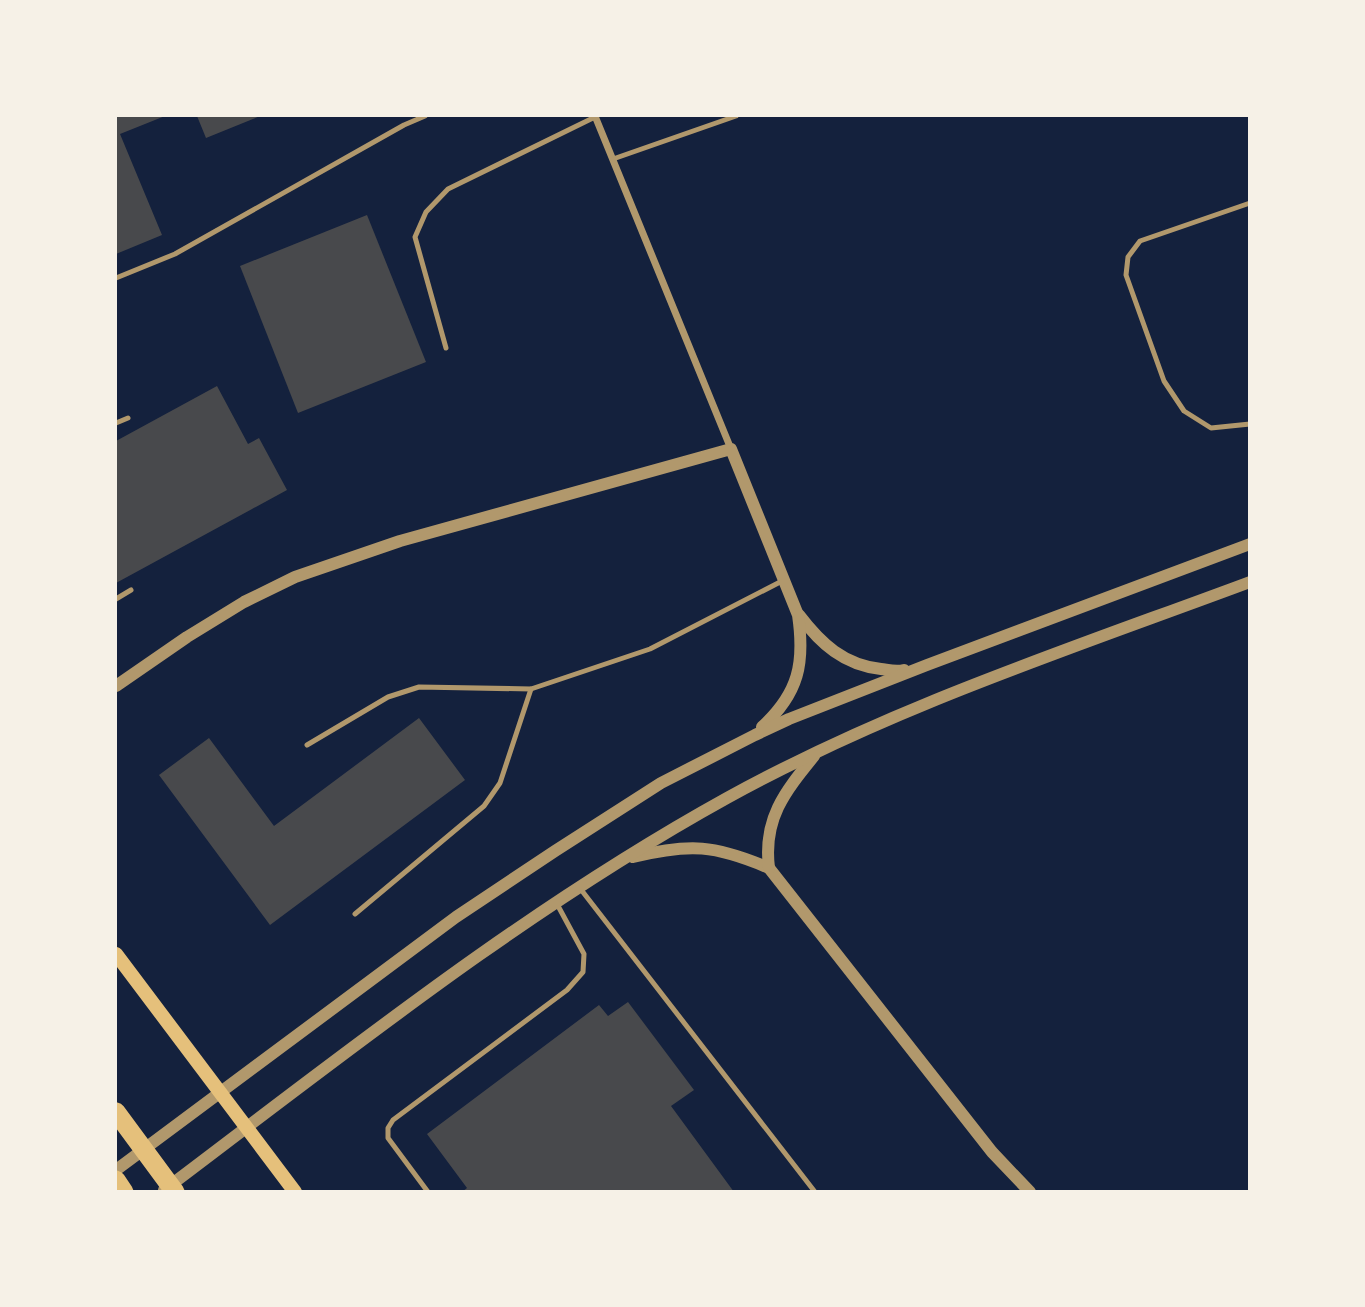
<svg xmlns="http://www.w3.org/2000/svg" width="1365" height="1307" font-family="'Fira Sans Condensed',sans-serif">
	<rect width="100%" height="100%" fill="#14213d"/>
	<g fill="#48494c">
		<path d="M116,116H165L120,134L162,235L116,254Z"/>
		<path d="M197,116H260L206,138Z"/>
		<path d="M367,215L426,362L298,413L240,266Z"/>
		<path d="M217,386L248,444L259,438L287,490L116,583V441Z"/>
		<path d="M419,718L465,780L270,925L159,775L209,738L274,826Z"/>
		<path d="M628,1002L694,1090L671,1106L734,1192H462L467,1188L427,1134L599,1005L608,1016Z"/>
	</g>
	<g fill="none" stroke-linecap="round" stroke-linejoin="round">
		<g stroke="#b1986c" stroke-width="5">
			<path d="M613,159L736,116"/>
			<path d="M1250,203L1140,241L1128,257L1126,275L1164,381L1184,411L1211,428L1250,424"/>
			<path d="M116,278L175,254L404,125L425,116"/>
			<path d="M446,348L415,237L426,212L448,189L595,117"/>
			<path d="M116,423L128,418"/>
			<path d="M116,599L131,590"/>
			<path d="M307,745L388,697L419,687L531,689L650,649L784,580"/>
			<path d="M579,887L815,1192"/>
			<path d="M355,914L484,806L500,783L531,689"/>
			<path d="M428,1192L388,1138V1128L393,1120L567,990L583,972L584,954L557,904"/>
		</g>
		<path stroke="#b1986c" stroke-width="7" d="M595,116L731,449"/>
		<g stroke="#b1986c" stroke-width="12">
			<path d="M799,615C821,644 844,665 881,669C889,670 896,672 904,670"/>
			<path d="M116,686L187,637L244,602L295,577L400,541L731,449L798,615C805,663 799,693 762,727"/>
			<path d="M633,857C690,843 715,845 769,868L992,1152L1030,1192"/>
			<path d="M769,868C763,819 784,793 814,756"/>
			<path d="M116,1170L456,917L555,851L661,783L755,735L789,719L927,665L1250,544"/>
			<path d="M164,1190C347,1052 526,909 727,798C892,707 1073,648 1250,582"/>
		</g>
		<path stroke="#e5c07b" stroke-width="14" d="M116,954L295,1192"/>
		<g stroke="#e5c07b" stroke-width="19">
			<path d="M116,1112L175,1192"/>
			<path d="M116,1180L124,1192"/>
		</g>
	</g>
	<rect width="1365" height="1307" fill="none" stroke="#f6f1e7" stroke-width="234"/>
</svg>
